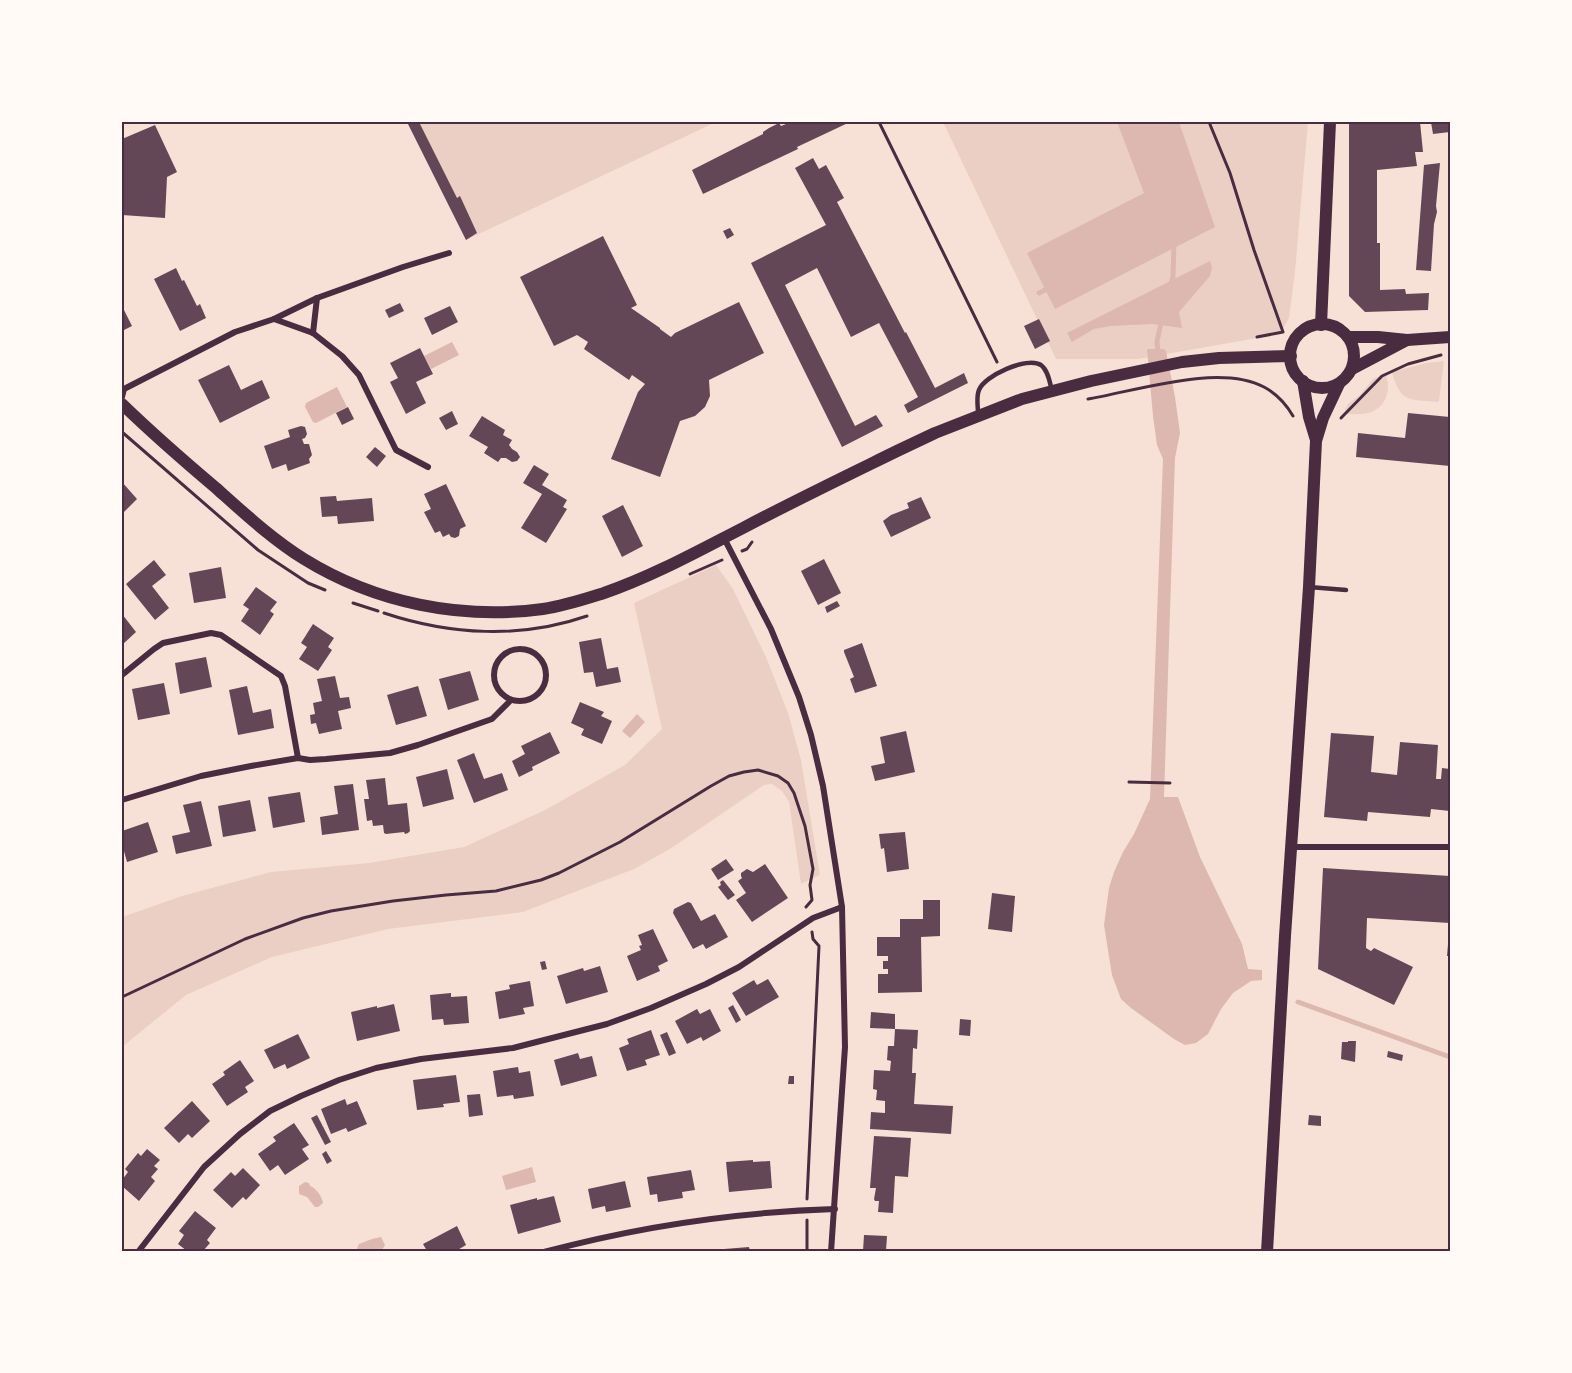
<svg xmlns="http://www.w3.org/2000/svg" width="1572" height="1373" font-family="Jost,sans-serif">
	<rect width="100%" height="100%" fill="#f7e1d7"/>
	<g fill="#ebcfc5">
		<path d="M407,122H716L466,240Z"/>
		<path d="M943,122H1308L1295,272L1289,318L1280,334L1138,359H1056Z"/>
		<path d="M1444,361L1439,401L1437,402C1409,399 1400,403 1392,372L1426,363Z"/>
		<path d="M1383,375H1386C1391,389 1387,406 1371,412C1364,415 1354,414 1346,414L1345,410L1348,404L1360,395L1373,379Z"/>
		<path d="M716,565L733,589L766,657L788,713L801,760L820,875L801,884L789,802L782,791L772,784L764,785L670,849L634,869L523,912L388,929L272,957L186,995L122,1047V917L182,896L271,872L369,863L464,847L545,810L625,765L662,729L634,603Z"/>
	</g>
	<g fill="#dcb8b0">
		<path d="M1117,122H1179L1215,227L1055,309L1027,253L1144,193Z"/>
		<path d="M1210,261L1212,268L1210,276L1179,312L1182,328L1153,324L1111,326L1094,329L1072,342L1067,333Z"/>
		<path d="M452,342L459,355L431,369L424,356Z"/>
		<path d="M1147,349H1164L1166,351L1175,397L1180,433L1175,458L1164,797H1178L1200,857L1242,944L1248,969L1262,970V980L1251,981L1233,993L1221,1009L1208,1034L1196,1043L1185,1045L1174,1039L1131,1008L1121,999L1112,975L1104,925L1109,888L1114,872L1123,852L1134,834L1150,799L1163,459L1157,445L1153,416Z"/>
		<path d="M337,387L347,407L316,423L313,422L305,407L306,403Z"/>
		<path d="M637,714L645,722L630,738L622,731Z"/>
		<path d="M532,1167L536,1182L506,1190L502,1176Z"/>
		<path d="M305,1182L309,1183L310,1186C316,1188 322,1196 323,1203L318,1207H315L307,1197L299,1194V1186Z"/>
		<path d="M381,1237L385,1245L382,1250L375,1251H356L359,1244L372,1239Z"/>
	</g>
	<g fill="none" stroke-linecap="round" stroke-linejoin="round">
		<g stroke="#dcb8b0" stroke-width="5">
			<path d="M1170,287L1173,277L1174,243"/>
			<path d="M1039,293L1051,287"/>
			<path d="M1158,354L1157,341L1162,319"/>
			<path d="M1298,1002L1450,1057"/>
		</g>
	</g>
	<g fill="#644757">
		<path d="M407,122H419L457,198L460,196L477,233L466,240Z"/>
		<path d="M791,122H850L797,147L798,149L703,194L692,170L763,134V132L769,128L779,123L781,126Z"/>
		<path d="M1349,122H1420L1423,152H1415L1417,166L1377,170V243H1380V290L1405,289L1406,294L1429,293L1428,310L1365,312L1349,296Z"/>
		<path d="M1431,122H1450V132L1433,134Z"/>
		<path d="M155,125L177,172L167,177L165,218L122,215V139Z"/>
		<path d="M813,158L819,169L826,165L844,198L837,202L905,333L906,332L935,388L964,373L968,383L908,413L904,405L918,397L879,323L851,337L817,268L785,285L855,426L876,415L883,426L842,447L751,263L826,225L795,168Z"/>
		<path d="M1440,163L1436,206L1437,212L1434,224L1431,271L1416,270L1424,165Z"/>
		<path d="M730,228L734,235L727,239L723,231Z"/>
		<path d="M603,236L637,305L631,308L660,328V329L671,337L675,333L739,302L764,353L709,380L710,396L705,407L695,416L680,421L660,477L611,459L638,392L645,384L632,375L629,380L584,349L588,342L577,335L554,346L520,277Z"/>
		<path d="M176,268L182,281L184,280L197,306L200,304L206,318L180,331L154,279Z"/>
		<path d="M400,303L404,311L389,318L385,310Z"/>
		<path d="M122,306L132,326L122,331Z"/>
		<path d="M450,306L458,322L432,335L424,318Z"/>
		<path d="M1039,319L1050,341L1035,349L1024,326Z"/>
		<path d="M420,348L433,374L416,382L426,403L406,414L390,382L398,378L390,363Z"/>
		<path d="M229,365L241,390L262,380L270,398L220,423L198,380Z"/>
		<path d="M348,407L354,419L342,425L336,413Z"/>
		<path d="M452,411L458,424L446,430L439,418Z"/>
		<path d="M1408,413L1450,417V466L1356,457L1358,433L1405,438Z"/>
		<path d="M482,416L505,430L503,435L512,440L509,445L512,449L517,452L520,457L517,461L512,462L506,458H501L498,462L484,453L488,447L469,436Z"/>
		<path d="M301,426L305,427L307,434L305,438L302,439L304,444H309L312,455L309,459L310,463L288,471L286,464L272,469L264,446L290,437L288,430Z"/>
		<path d="M375,447L386,456L377,467L366,457Z"/>
		<path d="M534,465L549,474L542,485L567,500L563,507L567,509L546,543L521,528L542,494L523,483Z"/>
		<path d="M122,482L137,499L122,514Z"/>
		<path d="M446,484L466,526L460,529L459,536L455,538L451,537L449,534L443,537L440,531L435,533L424,512L431,509L424,494Z"/>
		<path d="M336,496L337,501L372,498L374,521L338,524L337,516L322,517L320,497Z"/>
		<path d="M921,497L931,518L891,537L883,521L891,515L909,508L907,503Z"/>
		<path d="M623,505L643,546L622,557L602,516Z"/>
		<path d="M824,559L841,593L818,605L801,571Z"/>
		<path d="M154,560L166,575L152,586L169,608L155,620L126,584Z"/>
		<path d="M221,567L226,598L194,603L189,573Z"/>
		<path d="M256,587L277,602L270,611L274,614L260,635L241,621L249,609L243,605Z"/>
		<path d="M837,601L840,606L827,613L825,607Z"/>
		<path d="M122,614L136,632L122,645Z"/>
		<path d="M313,624L334,638L328,647L332,650L318,671L299,659L307,647L301,643Z"/>
		<path d="M601,638L607,669L618,667L621,682L596,687L593,672L584,673L579,642Z"/>
		<path d="M862,643L877,686L855,693L850,679L854,677L844,652V650Z"/>
		<path d="M206,657L212,687L180,694L175,663Z"/>
		<path d="M470,671L479,700L448,710L439,679Z"/>
		<path d="M335,676L340,698L349,697L351,708L338,711L342,729L319,734L316,723L311,724L310,715L315,714L313,703L322,701L317,679Z"/>
		<path d="M164,683L170,714L138,720L132,689Z"/>
		<path d="M247,686L253,713L271,709L274,728L238,735L229,690Z"/>
		<path d="M418,686L427,716L396,725L387,695Z"/>
		<path d="M580,702L604,712L601,716L612,721L602,744L581,735L584,729L571,723Z"/>
		<path d="M906,731L915,772L875,781L871,766L885,763L880,737Z"/>
		<path d="M550,732L560,753L532,767L533,770L519,777L512,761L525,754L521,746Z"/>
		<path d="M1331,733L1374,736L1371,772L1397,775L1400,742L1438,745L1436,779H1441L1442,768L1450,769V811L1431,809L1430,817L1368,812L1367,821L1324,817Z"/>
		<path d="M474,753L484,779L502,773L508,790L474,803L457,760Z"/>
		<path d="M447,769L454,799L423,807L416,777Z"/>
		<path d="M385,778L388,805L407,803L410,831L408,833L405,834L404,832L386,834L384,833L383,825L373,826L372,820L367,821L364,799H369L366,780Z"/>
		<path d="M353,784L359,830L322,835L320,817L338,814L334,786Z"/>
		<path d="M300,792L305,822L273,828L268,797Z"/>
		<path d="M250,800L256,831L223,837L218,806Z"/>
		<path d="M201,801L212,846L176,854L172,836L190,832L183,805Z"/>
		<path d="M148,822L158,852L127,862L122,844V831Z"/>
		<path d="M905,832L909,869L887,872L884,848L881,849L879,834Z"/>
		<path d="M726,859L734,870L718,880L711,869Z"/>
		<path d="M765,864L788,898L752,922L736,900L746,893L738,881L742,878L741,876V873L747,869L753,872Z"/>
		<path d="M1323,868L1450,876V923L1367,918L1366,948L1371,951L1374,948L1413,967L1394,1005L1318,969Z"/>
		<path d="M723,880L735,895L728,900L718,887L721,885L720,882Z"/>
		<path d="M992,893L1015,896L1012,932L988,929Z"/>
		<path d="M923,900H940V936L921,937L922,992L878,993V974H888V969H883V961H888V956H877V937H900V919H923Z"/>
		<path d="M688,902L691,903L701,921L715,914L728,937L706,949L703,944L693,949L673,913L674,909Z"/>
		<path d="M653,929L668,961L658,966L660,971L637,981L627,956L641,950L639,946L642,945L638,935Z"/>
		<path d="M1449,933H1450V956H1447Z"/>
		<path d="M545,961L547,969L542,970L540,962Z"/>
		<path d="M600,966L608,992L566,1004L557,976L583,968L584,971Z"/>
		<path d="M768,979L779,997L746,1016L732,993L754,980L757,985Z"/>
		<path d="M530,981L534,1006L523,1008L525,1014L499,1019L495,992L510,989L509,985Z"/>
		<path d="M451,993V997L467,996L469,1023L444,1025L443,1019L432,1020L430,995Z"/>
		<path d="M394,1004L400,1031L357,1041L351,1012L377,1006V1008Z"/>
		<path d="M733,1005L741,1020L736,1023L728,1008Z"/>
		<path d="M697,1009L700,1014L710,1009L721,1031L703,1041L701,1037L687,1044L675,1021Z"/>
		<path d="M871,1012L895,1014V1029L870,1028Z"/>
		<path d="M960,1019L971,1020L970,1036L959,1035Z"/>
		<path d="M895,1029L918,1030L917,1049L913,1048L912,1073H916L914,1104L953,1106L951,1134L870,1129L871,1112L885,1113V1101L876,1100L877,1090L873,1089L874,1070L890,1071L891,1061L887,1060L888,1046H894Z"/>
		<path d="M651,1030L660,1055L645,1060L647,1065L627,1071L619,1048L629,1044L627,1039Z"/>
		<path d="M667,1032L676,1053L669,1056L660,1035Z"/>
		<path d="M298,1034L310,1058L287,1069L285,1064L274,1069L264,1050Z"/>
		<path d="M1348,1041H1356L1355,1062L1341,1059L1342,1042H1348Z"/>
		<path d="M1388,1051L1403,1055L1402,1061L1387,1057Z"/>
		<path d="M578,1053L580,1059L592,1056L597,1076L561,1086L554,1060Z"/>
		<path d="M240,1060L254,1081L245,1087L248,1092L227,1106L212,1084L225,1075L223,1072Z"/>
		<path d="M518,1067L519,1073L530,1071L534,1096L514,1099L513,1095L497,1097L493,1071Z"/>
		<path d="M456,1075L460,1102L443,1104L444,1107L417,1110L413,1080Z"/>
		<path d="M789,1076H794V1084H788Z"/>
		<path d="M480,1094L483,1115L469,1117L467,1095Z"/>
		<path d="M345,1099L347,1105L357,1101L367,1124L348,1132L346,1128L331,1134L321,1109Z"/>
		<path d="M192,1101L210,1121L192,1138L188,1134L179,1143L164,1128Z"/>
		<path d="M317,1115L331,1142L325,1145L311,1118Z"/>
		<path d="M1309,1115L1321,1116V1126L1308,1125Z"/>
		<path d="M294,1123L309,1145L302,1149L309,1159L285,1175L278,1165L270,1171L258,1154L276,1141L273,1137Z"/>
		<path d="M874,1136L911,1138L908,1177L895,1176L893,1213L878,1212L879,1201H875L874,1199L876,1188H870Z"/>
		<path d="M147,1149L160,1160L154,1166L158,1169L151,1177L155,1181L139,1201L122,1186V1180L128,1172L125,1169L138,1153L141,1156Z"/>
		<path d="M326,1151L332,1161L327,1164L322,1154Z"/>
		<path d="M753,1160V1162L770,1161L772,1188L729,1192L726,1162Z"/>
		<path d="M243,1168L260,1185L246,1200L243,1197L232,1208L213,1190L231,1172L235,1176Z"/>
		<path d="M691,1170L695,1190L682,1192L683,1198L658,1202L657,1194L650,1195L647,1177Z"/>
		<path d="M625,1181L631,1207L606,1212L605,1206L592,1209L588,1189Z"/>
		<path d="M554,1196L561,1222L518,1234L510,1205L537,1198V1200Z"/>
		<path d="M195,1211L216,1228L207,1240L210,1243L203,1251H187L178,1244L184,1235L179,1231Z"/>
		<path d="M457,1226L466,1245L456,1251H427L423,1244Z"/>
		<path d="M864,1235L887,1236L886,1251H863Z"/>
		<path d="M749,1247L750,1251H724V1249Z"/>
	</g>
	<g fill="none" stroke-linecap="round" stroke-linejoin="round">
		<g stroke="#4a2c40" stroke-width="3">
			<path d="M879,122L997,362"/>
			<path d="M1209,122L1230,173L1254,250L1283,332L1257,337"/>
			<path d="M1088,399C1136,391 1219,363 1264,387C1277,394 1286,404 1293,416"/>
			<path d="M1341,418L1382,376L1408,364L1441,355"/>
			<path d="M122,432L258,550L308,583L325,590"/>
			<path d="M742,551L747,549L752,542"/>
			<path d="M690,574L722,560"/>
			<path d="M353,603L378,611"/>
			<path d="M384,613C450,635 521,639 587,616"/>
			<path d="M1129,782L1170,783"/>
			<path d="M122,997L245,939L303,918L331,911L393,901L446,895L496,891L541,880L559,873L620,842L711,786L729,776L744,772L758,770L778,776L788,783L794,793L805,826L813,869L810,885L812,900L806,907"/>
			<path d="M807,1199L819,946L813,939L812,932"/>
			<path d="M807,1220V1252"/>
		</g>
		<g stroke="#4a2c40" stroke-width="4.5">
			<path d="M978,413C978,406 976,397 979,390C984,376 1027,356 1041,365C1048,370 1050,383 1052,391"/>
			<path d="M1309,587L1346,590"/>
		</g>
		<g stroke="#4a2c40" stroke-width="6">
			<path d="M274,319L313,333L342,356L359,375L396,450L428,467"/>
			<path d="M313,333L317,298"/>
			<path d="M122,397L124,389L235,332L274,319L317,298L403,267L449,253"/>
			<path d="M724,538L771,629L799,697L811,735L823,786L842,907L845,1047L831,1252"/>
			<circle cx="520" cy="675" r="26"/>
			<path d="M122,675L154,649L163,643L211,633L221,635L281,676L285,686L298,758"/>
			<path d="M122,800L201,776L251,766L298,758L310,760L326,759L390,753L418,745L492,719L511,700"/>
			<path d="M1291,847H1450"/>
			<path d="M138,1252L204,1167L240,1134L270,1111L301,1096L339,1080L376,1068L421,1059L513,1048L607,1024L651,1008L706,984L739,967L813,918L842,907"/>
			<path d="M544,1252C641,1226 735,1212 835,1209"/>
		</g>
		<g stroke="#4a2c40" stroke-width="12">
			<circle cx="1322" cy="356" r="32"/>
			<path d="M1321,325L1330,122"/>
			<path d="M1348,337H1378L1407,340L1450,337"/>
			<path d="M1352,369L1407,340"/>
			<path d="M1303,381L1309,417L1316,440"/>
			<path d="M122,404C152,433 184,461 216,488C244,513 272,539 304,559C375,603 461,620 543,609C564,606 585,599 604,593C653,576 698,551 743,528C794,501 846,476 897,451L935,433L1022,399L1091,381L1182,362L1219,358L1291,356"/>
			<path d="M1267,1252L1285,936L1309,587L1316,441L1323,418L1339,384"/>
		</g>
	</g>
	<rect width="1572" height="1373" fill="none" stroke="#fffaf5" stroke-width="246"/>
	<rect x="123" y="123" width="1326" height="1127" fill="none" stroke="#4a2c40" stroke-width="2"/>
</svg>
